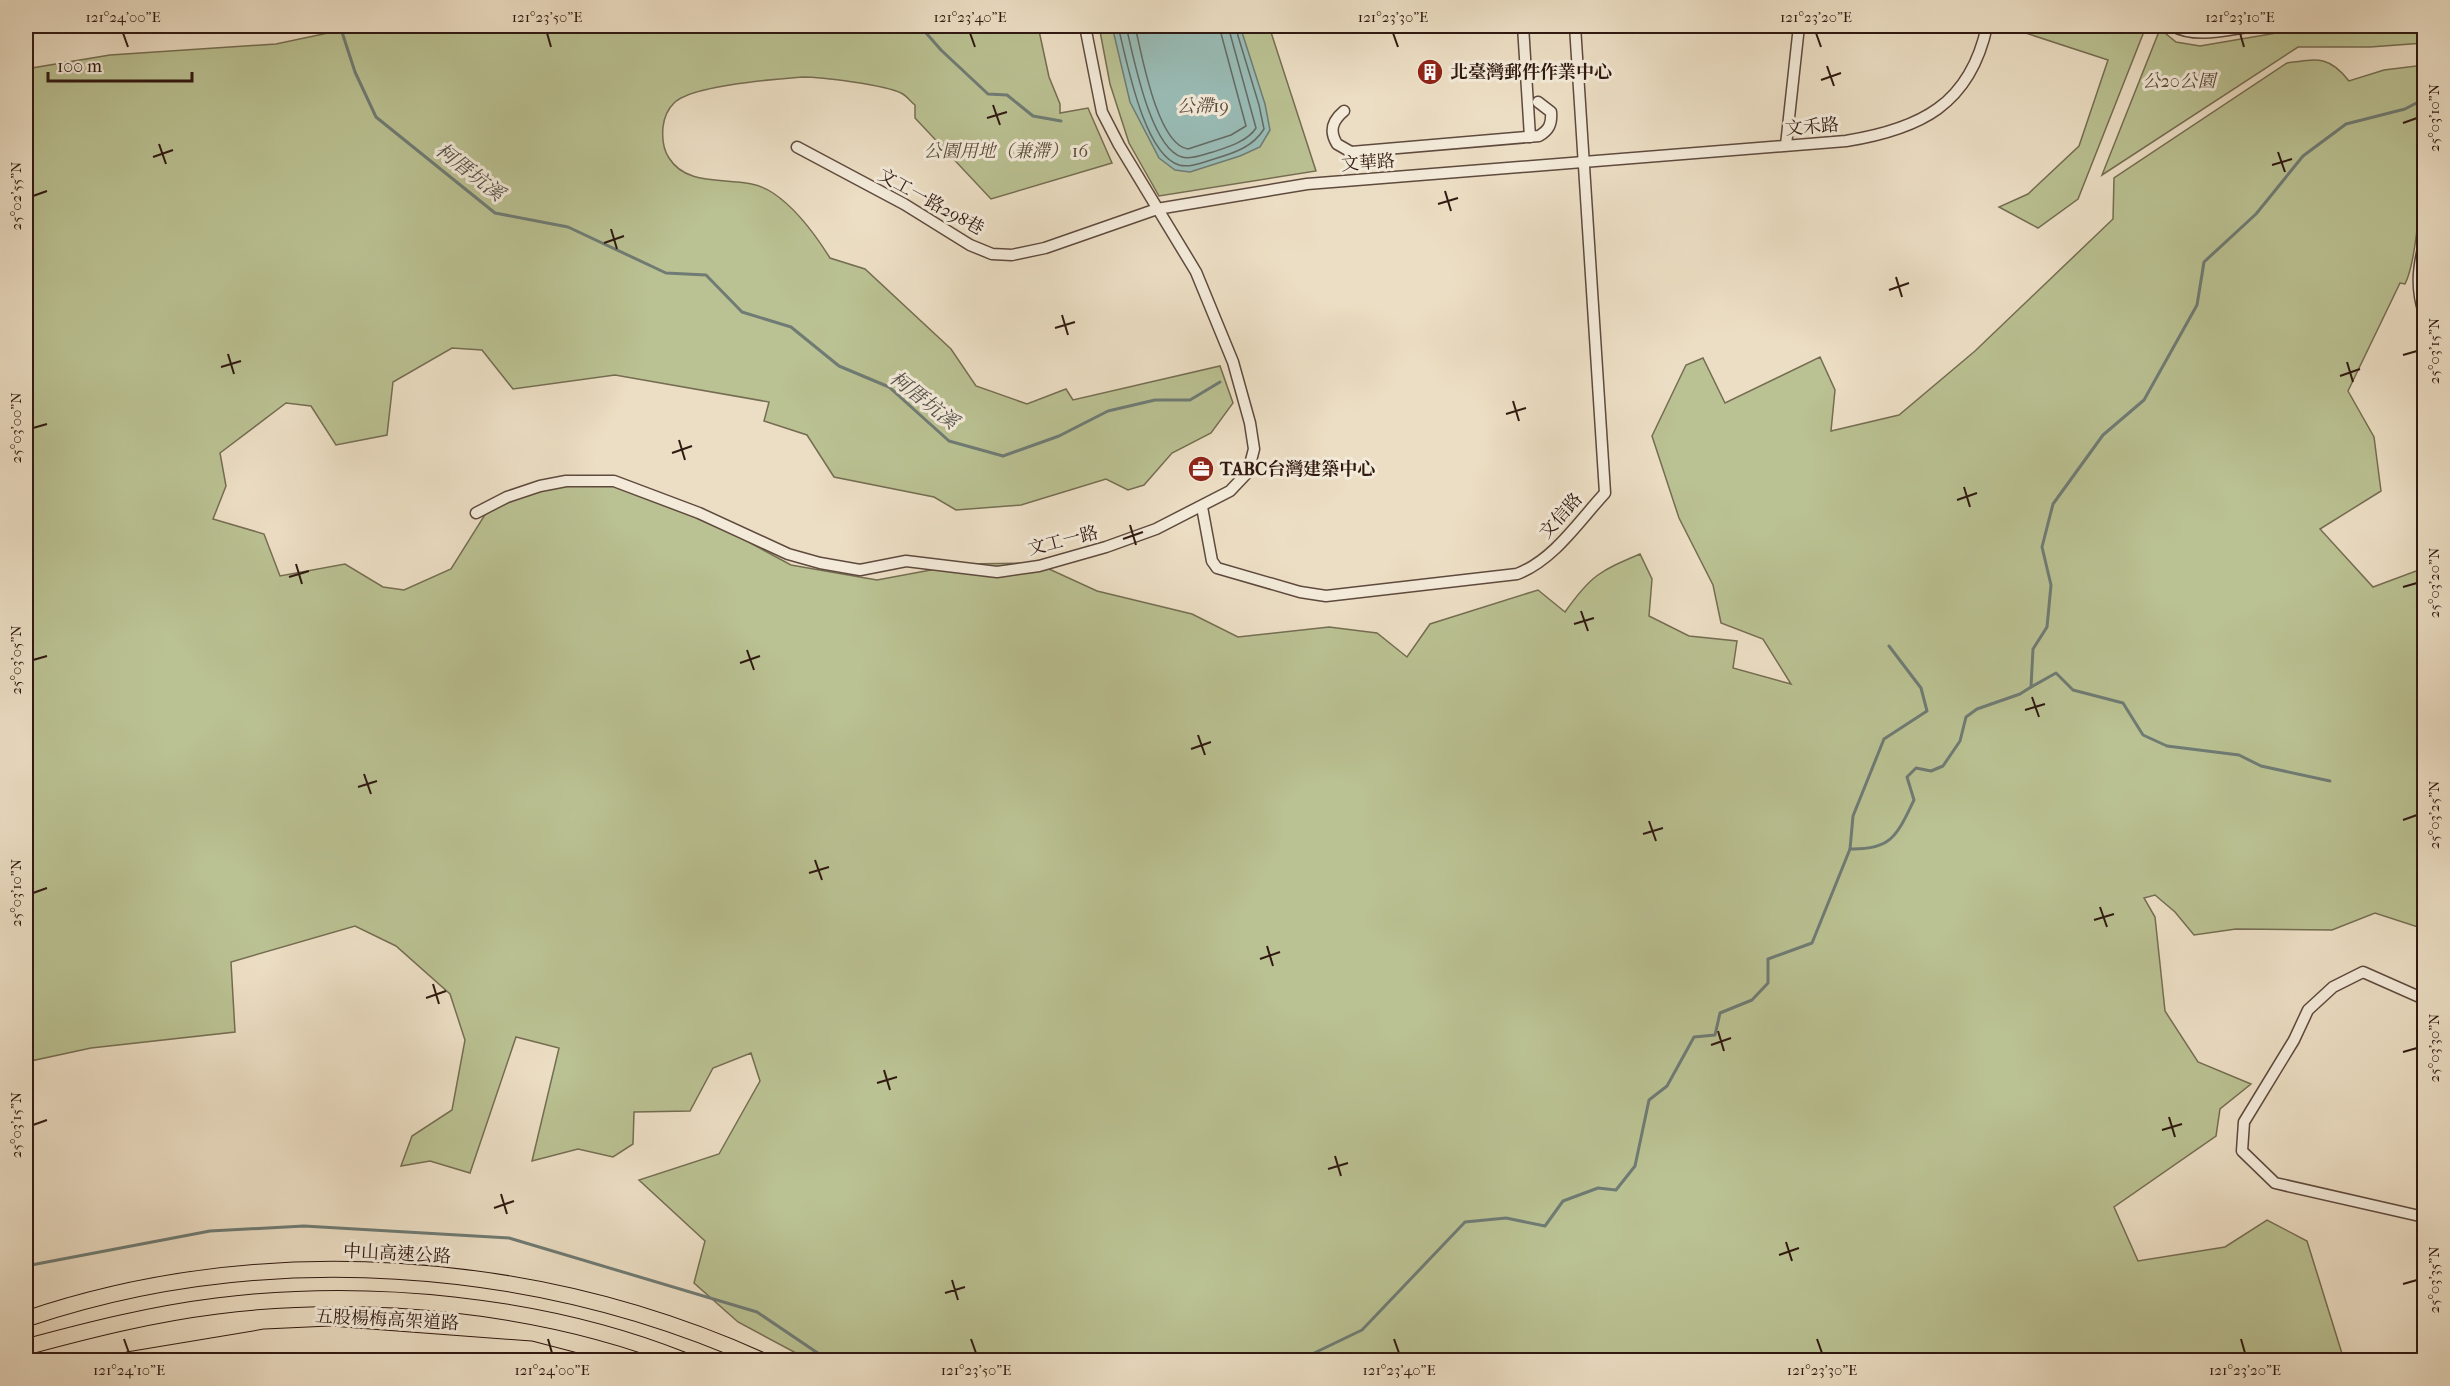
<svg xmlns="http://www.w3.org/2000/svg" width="2450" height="1386" font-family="'IM FELL French Canon','Noto Serif TC',serif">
	<rect width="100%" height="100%" fill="#ecdec4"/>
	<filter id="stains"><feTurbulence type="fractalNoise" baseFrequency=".00333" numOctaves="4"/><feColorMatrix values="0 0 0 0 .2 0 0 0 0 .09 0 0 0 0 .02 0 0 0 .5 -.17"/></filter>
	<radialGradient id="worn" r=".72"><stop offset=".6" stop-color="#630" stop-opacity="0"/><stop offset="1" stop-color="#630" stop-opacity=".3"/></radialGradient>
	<g fill="#bac192" stroke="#756d52" stroke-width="1.5">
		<path d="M361,26H1038L1049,77L1060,104V113L1088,108L1112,163L991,199L915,118V105C911,102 906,95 901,93C885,85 822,77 802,77C776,79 691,85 674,103C667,110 664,118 663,127C662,138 663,149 669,158C691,193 742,171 773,193C797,209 815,234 830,258L865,269L951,349L976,386L1027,404L1066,389L1073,400L1220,366L1233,403L1211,433L1172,453L1144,485L1128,490L1106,479L1021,505L956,510L934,497L834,477L807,435L764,421L769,402L615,375L513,389L482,350L452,348L393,382L387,435L336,445L311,406L286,403L220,453L226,486L213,519L264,534L280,576L345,564L383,587L404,590L451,569L486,513L540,488L606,481L726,530L791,565L877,580L963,564L1036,563L1097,591L1192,614L1238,637L1329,627L1377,633L1407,657L1430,624L1538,590L1565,612C1591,575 1600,571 1640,554L1652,579L1649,616L1689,636L1737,641L1733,668L1791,684L1763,639L1721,623L1713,585L1679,518L1652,436L1686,365L1703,358L1725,403L1820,357L1835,390L1831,431L1899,415L1975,351L2113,219L2114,178L2287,63C2317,59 2329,55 2349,81L2384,70L2424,65V194L2422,197C2417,221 2415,264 2405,284L2400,283L2348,391L2374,437L2381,491L2320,529L2373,587L2424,568V929L2375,913L2332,930L2236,929L2194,935L2175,912L2155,895L2144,898L2155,917L2165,1011L2198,1062L2251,1084L2220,1109L2216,1136L2114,1207L2138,1261L2225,1247L2267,1220L2307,1241L2344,1360H809L738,1322L694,1283L705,1241L639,1180L719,1154L760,1081L751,1053L713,1068L690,1111L634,1112L633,1144L613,1157L578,1149L532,1161L559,1048L516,1037L470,1173L430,1161L401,1166L412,1136L452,1110L465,1040L450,994L396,946L355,926L231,962L235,1032L91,1048L26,1062V69L110,55L276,44Z"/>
		<path d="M1099,26H1269L1316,171L1159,196L1129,143L1110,84Z"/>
		<path d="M2004,26H2144L2145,29L2078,199L2038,228L1999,207L2028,194L2079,146L2108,60Z"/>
		<path d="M2317,26H2424V43L2370,47H2298L2102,175L2160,29L2176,42L2200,46Z"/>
	</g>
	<path fill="#99bcb6" stroke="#6f7b74" stroke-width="1.5" d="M1112,26H1240L1265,104L1270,130L1260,147L1240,156L1190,172L1175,170L1159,158L1130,102Z"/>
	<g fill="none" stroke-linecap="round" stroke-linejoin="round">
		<g stroke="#646a64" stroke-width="1.5">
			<path d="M1118,26C1126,57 1143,154 1179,165C1190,168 1204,162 1214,159C1234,153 1253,147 1264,129L1259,105L1235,26"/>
			<path d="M1126,26C1133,54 1150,148 1182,157C1191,160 1204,154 1213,152C1228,147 1248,141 1256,128L1228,26"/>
			<path d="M1135,26C1141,51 1157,145 1188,149L1231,135L1246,126L1219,26"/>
		</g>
		<g stroke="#6f7b74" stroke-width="3">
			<path d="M26,26L38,28L46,26"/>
			<path d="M340,26L355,72L376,117L495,213L568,227L666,273L706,275L742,312L791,327L839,366L889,387L949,441L1003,456L1059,436L1108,411L1155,400H1190L1220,382"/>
			<path d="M920,26L941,50L988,94L1007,95L1033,116L1061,121"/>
			<path d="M2031,687L2056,673L2073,690L2123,703L2143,735L2167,746L2239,755L2261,766L2330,781"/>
			<path d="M1850,849L1853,816L1884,739L1927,711L1921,688L1889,646"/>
			<path d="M26,1266L210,1231L304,1226L509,1238L757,1312L828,1360"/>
			<path d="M1310,1360V1355L1362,1330L1465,1222L1506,1218L1545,1226L1563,1201L1598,1188L1616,1190L1635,1166L1649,1100L1667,1086L1694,1037L1715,1035L1720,1013L1752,1000L1768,983V959L1812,943L1850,849C1892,850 1897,835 1914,800L1907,777L1916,768L1931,771L1943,766L1960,741L1966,717L1977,709L2020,694L2031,687L2033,649L2047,627L2051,585L2042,547L2053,504L2103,435L2144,400L2197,305L2204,262L2256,214L2303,156L2346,124L2405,109L2424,99"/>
		</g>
		<g stroke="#5f4a3e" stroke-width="13">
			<g id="minor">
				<path d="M1523,26L1530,137"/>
				<path d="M2173,26C2196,39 2229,29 2254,26"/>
				<path d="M1344,111C1332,121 1329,131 1337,144L1351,152L1539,136C1549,130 1552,124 1551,112L1538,102"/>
				<path d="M1786,145L1799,26"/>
				<path d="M797,147L904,204L970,245L992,254L1012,255L1045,248L1157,209L1307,184L1846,141C1920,129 1970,105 1987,26"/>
				<path d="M2424,244C2418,269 2416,288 2424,313"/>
				<path d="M1202,507L1212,561L1217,568L1300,592L1326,596L1517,574C1554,560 1579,521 1605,493L1575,26"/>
				<path d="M476,513L507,497L540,486L566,481H614L699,513L788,554L820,563L860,570L906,561L997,572L1039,566L1106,547L1156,529L1230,491L1248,472L1254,449L1250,423L1233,362L1196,272L1119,145L1102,112L1085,26"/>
				<path d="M2424,999L2363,972L2333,987L2308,1010L2294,1040L2244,1122L2242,1151L2275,1183L2424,1217"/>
			</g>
		</g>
		<g stroke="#301911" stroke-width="17">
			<g id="highway">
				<path d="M26,1319C262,1239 534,1258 761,1360"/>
				<path d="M26,1347C89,1330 152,1314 217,1306C367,1287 542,1304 683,1360"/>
				<path d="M128,1360L265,1337L330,1334L531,1349L573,1360"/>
				<path d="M204,1360L262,1350L328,1345L514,1360"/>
			</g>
		</g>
		<use href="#minor" stroke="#f3ead9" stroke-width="10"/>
		<use href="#highway" stroke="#ecdec4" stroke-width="15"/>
	</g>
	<path fill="none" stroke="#301911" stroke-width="2" d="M123,33L128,47M547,33L551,47M970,33L975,47M1393,33L1398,47M1816,33L1821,47M2240,33L2244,47M1827,66L1834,86M1821,80L1841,73M993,105L1000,125M987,118L1007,112M2403,123L2417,118M159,144L166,164M2278,152L2285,172M153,157L173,150M2272,165L2292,159M1445,191L1451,211M33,196L47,191M1438,204L1458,198M611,229L617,249M604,243L624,236M1896,277L1902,297M1889,290L1909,283M1062,315L1068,335M1055,328L1075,322M228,354L234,374M2403,355L2417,351M2347,362L2353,382M221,367L241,361M2340,376L2360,369M1513,401L1519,421M1506,414L1526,408M33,428L47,424M679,440L685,460M672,453L692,446M1964,487L1970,507M1957,500L1977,493M1130,525L1136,545M1123,539L1143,532M296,564L302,584M289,577L309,571M2403,587L2417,583M1581,611L1588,631M1574,624L1594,618M747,650L754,670M33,660L47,656M740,663L760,656M2032,697L2039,717M2025,710L2045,704M1198,735L1205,755M1191,749L1211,742M364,774L371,794M358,787L377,781M2403,820L2417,815M1649,821L1656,841M1643,834L1663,828M815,860L822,880M809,873L829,867M33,893L47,888M2100,907L2107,927M2094,920L2114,914M1267,946L1273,966M1260,959L1280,952M433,984L439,1004M426,998L446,991M1718,1031L1724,1051M1711,1045L1731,1038M2403,1052L2417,1048M884,1070L890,1090M877,1083L897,1077M2169,1117L2175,1137M33,1125L47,1120M2162,1130L2182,1124M1335,1156L1341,1176M1328,1169L1348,1163M501,1194L507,1214M494,1208L514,1201M1786,1242L1792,1261M1779,1255L1799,1248M952,1280L958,1300M2403,1284L2417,1280M945,1293L965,1287M124,1339L129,1353M548,1339L552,1353M971,1339L976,1353M1394,1339L1399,1353M1817,1339L1822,1353M2241,1339L2245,1353"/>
	<defs>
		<g id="building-disc" transform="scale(1.35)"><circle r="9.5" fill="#8f2418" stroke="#f3ead9"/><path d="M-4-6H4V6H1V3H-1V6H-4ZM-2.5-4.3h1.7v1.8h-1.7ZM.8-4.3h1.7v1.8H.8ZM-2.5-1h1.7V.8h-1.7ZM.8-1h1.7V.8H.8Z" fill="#fff"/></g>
		<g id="office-disc" transform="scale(1.35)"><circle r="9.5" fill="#8f2418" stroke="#f3ead9"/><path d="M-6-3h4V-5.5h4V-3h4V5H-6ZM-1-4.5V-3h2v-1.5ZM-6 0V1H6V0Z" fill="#fff"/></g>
	</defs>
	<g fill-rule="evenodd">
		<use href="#building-disc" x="1430" y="72"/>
		<use href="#office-disc" x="1201" y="469"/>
	</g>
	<g text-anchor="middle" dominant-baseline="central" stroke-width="6" stroke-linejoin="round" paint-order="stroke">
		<g font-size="18" font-weight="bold" fill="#301911" stroke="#f3ead9" text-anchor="start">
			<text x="1450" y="72">北臺灣郵件作業中心</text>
			<text x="1220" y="469">TABC台灣建築中心</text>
		</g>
		<g font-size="18" font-style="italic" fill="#594b38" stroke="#f3ead9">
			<text x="2179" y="81">公20公園</text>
			<text x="1203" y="106">公滯19</text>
			<text x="1006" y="151">公園用地（兼滯） 16</text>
		</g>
		<g font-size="18" fill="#301911" stroke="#f3ead9">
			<text transform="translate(1812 127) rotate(-5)">文禾路</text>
			<text transform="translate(1368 163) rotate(-4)">文華路</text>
			<text transform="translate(931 202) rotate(29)">文工一路298巷</text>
			<text transform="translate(1561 516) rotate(-48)">文信路</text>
			<text transform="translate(1063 541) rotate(-14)">文工一路</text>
			<text transform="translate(397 1254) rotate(3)">中山高速公路</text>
			<text transform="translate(387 1320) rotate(3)">五股楊梅高架道路</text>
		</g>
		<g font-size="20" font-style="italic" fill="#55524b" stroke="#f3ead9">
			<text transform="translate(470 172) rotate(38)">柯厝坑溪</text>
			<text transform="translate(924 400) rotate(38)">柯厝坑溪</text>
		</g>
	</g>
	<rect width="2450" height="1386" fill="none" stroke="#ecdec4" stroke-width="66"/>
	<path d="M48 72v9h144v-9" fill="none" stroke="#301911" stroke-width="3"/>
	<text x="57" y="72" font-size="18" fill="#301911" stroke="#f3ead9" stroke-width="4.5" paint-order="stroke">100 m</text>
	<rect x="33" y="33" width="2384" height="1320" fill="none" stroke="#301911" stroke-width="2"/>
	<g font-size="15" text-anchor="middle" fill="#301911">
		<text x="123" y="22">121°24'00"E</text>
		<text x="547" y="22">121°23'50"E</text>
		<text x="970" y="22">121°23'40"E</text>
		<text x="1393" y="22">121°23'30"E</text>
		<text x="1816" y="22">121°23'20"E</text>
		<text x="2240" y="22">121°23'10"E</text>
		<text transform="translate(2434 118) rotate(-90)" y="5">25°03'10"N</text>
		<text transform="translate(16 196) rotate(-90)" y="5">25°02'55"N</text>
		<text transform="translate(2434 351) rotate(-90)" y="5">25°03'15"N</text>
		<text transform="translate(16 428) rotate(-90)" y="5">25°03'00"N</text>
		<text transform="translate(2434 583) rotate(-90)" y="5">25°03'20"N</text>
		<text transform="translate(16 660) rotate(-90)" y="5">25°03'05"N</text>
		<text transform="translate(2434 815) rotate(-90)" y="5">25°03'25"N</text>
		<text transform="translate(16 893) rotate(-90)" y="5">25°03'10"N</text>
		<text transform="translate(2434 1048) rotate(-90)" y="5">25°03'30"N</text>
		<text transform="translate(16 1125) rotate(-90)" y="5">25°03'15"N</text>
		<text transform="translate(2434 1280) rotate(-90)" y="5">25°03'35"N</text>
		<text x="129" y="1375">121°24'10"E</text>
		<text x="552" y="1375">121°24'00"E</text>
		<text x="976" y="1375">121°23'50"E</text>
		<text x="1399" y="1375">121°23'40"E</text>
		<text x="1822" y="1375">121°23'30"E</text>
		<text x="2245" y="1375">121°23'20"E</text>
	</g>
	<rect width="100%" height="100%" filter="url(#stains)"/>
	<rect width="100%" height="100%" fill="url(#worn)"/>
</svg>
